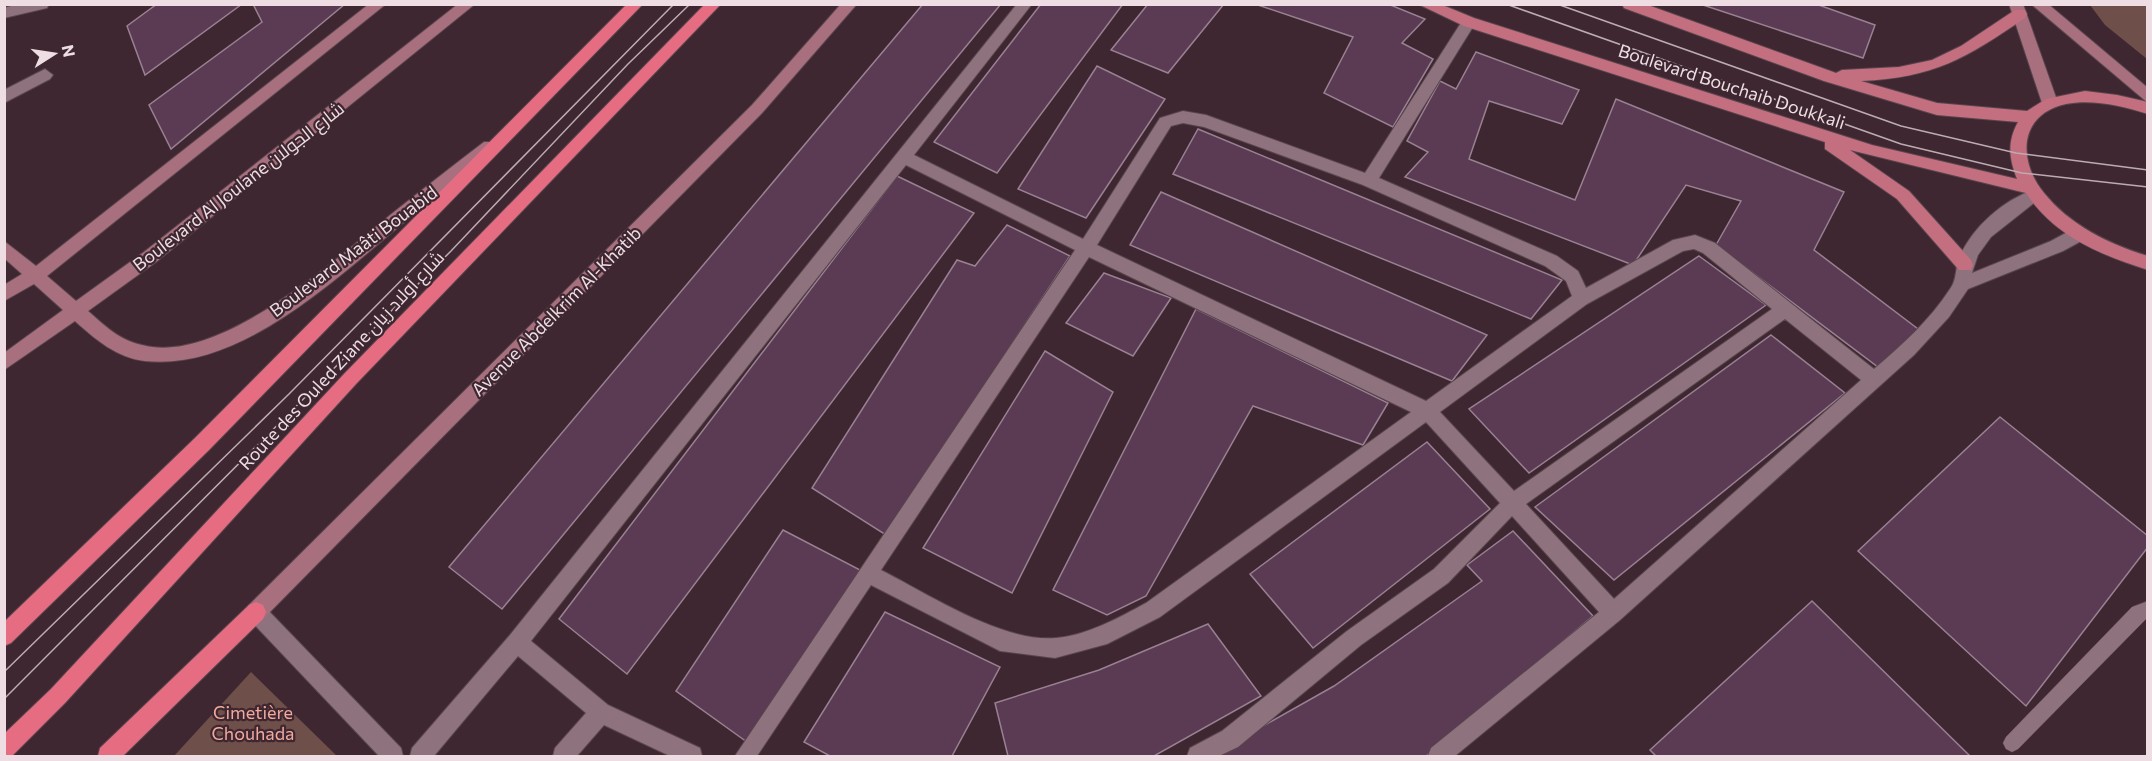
<svg xmlns="http://www.w3.org/2000/svg" width="2152" height="761" font-family="Commissioner,Cairo,sans-serif">
	<rect width="100%" height="100%" fill="#3e2730"/>
	<g fill="#6e4f4a">
		<path d="M2090,5H2147V59L2105,25Z"/>
		<path d="M251,672L337,756H174Z"/>
	</g>
	<g fill="#5a3b53" stroke="#998192" stroke-width="1.5">
		<path d="M157,4H242L145,75L127,26Z"/>
		<path d="M253,4H345L171,149L149,105L262,22Z"/>
		<path d="M923,4H1001L502,609L449,567Z"/>
		<path d="M1041,4H1123L997,173L934,142Z"/>
		<path d="M1148,4H1224L1168,73L1111,50Z"/>
		<path d="M1255,4H1388L1425,19L1402,43L1433,59L1393,127L1324,93L1353,37Z"/>
		<path d="M1700,4H1816L1875,25L1863,58Z"/>
		<path d="M1476,52L1579,90L1562,124L1489,101L1469,159L1575,200L1616,99L1844,192L1814,250L1922,332L1878,367L1716,245L1741,201L1686,185L1633,265L1405,177L1428,152L1407,141L1440,81L1456,89Z"/>
		<path d="M1097,66L1165,99L1086,218L1018,189Z"/>
		<path d="M1198,129L1562,280L1531,319L1173,174Z"/>
		<path d="M897,176L974,213L627,674L559,619Z"/>
		<path d="M1161,192L1487,335L1452,381L1130,245Z"/>
		<path d="M1007,225L1070,256L886,535L812,488L957,260L975,266Z"/>
		<path d="M1699,256L1766,305L1529,473L1469,409Z"/>
		<path d="M1104,273L1171,298L1133,356L1066,323Z"/>
		<path d="M1196,309L1388,403L1363,445L1253,406L1146,596L1107,615L1053,590Z"/>
		<path d="M1771,335L1845,393L1614,580L1535,507Z"/>
		<path d="M1045,351L1113,392L1012,593L923,548Z"/>
		<path d="M2000,417L2148,536V547L2026,706L1858,551Z"/>
		<path d="M1427,442L1490,509L1313,648L1250,574Z"/>
		<path d="M783,530L862,571L747,742L676,691Z"/>
		<path d="M1513,531L1593,616L1426,756H1210L1334,686L1482,581L1467,565Z"/>
		<path d="M1812,601L1970,756H1656L1650,750Z"/>
		<path d="M885,612L1000,667L952,756H830L804,742Z"/>
		<path d="M1208,624L1261,696L1154,756H1008L995,703L1099,670Z"/>
	</g>
	<g fill="none" stroke-linecap="round" stroke-linejoin="round">
		<g stroke="#59454d" stroke-width="1">
			<path id="lane" d="M2148,601V617L2018,749L2012,752L2006,749L2003,743L2006,737L2132,607Z"/>
		</g>
		<g stroke="#59454d" stroke-width="2">
			<g id="street">
				<path d="M18,4H49L47,8L4,18V8Z"/>
				<path d="M1017,4H1032L914,155L1083,239L1160,118L1183,111L1206,115L1365,173L1464,18L1469,17L1476,22L1379,178L1557,256L1578,271L1586,288L1673,240L1695,235L1715,243L1874,369C1902,345 1930,320 1950,289C1957,280 1955,269 1959,258C1972,227 2004,199 2036,189L2044,195L1991,237L1978,255L1972,273L2051,241L2073,229H2085L2087,234L2085,239L2063,251L1968,289L1949,317L1914,355L1620,620L1455,756H1428L1431,748L1599,612L1512,516L1448,583L1361,645L1238,747L1219,756H1187L1190,748L1222,731L1347,631L1434,569L1500,503L1426,422L1160,617L1107,644L1055,658L1000,651L871,585L757,756H735L1075,250L906,165L531,641L608,705L700,748L702,756H670L604,725L577,756H553L555,748L586,713L518,656L434,756H410L412,748L510,635ZM1183,123L1204,127L1363,185L1545,266L1566,281L1572,296L1426,401L1097,245L1171,126ZM1694,249L1703,253L1772,309L1514,491L1440,412L1587,304L1683,251ZM1089,257L1411,412L1146,603C1118,618 1088,635 1056,638C1003,643 928,594 881,570ZM1785,319L1861,380L1614,599L1526,504Z"/>
				<path d="M45,69L53,75L50,79L4,103V90Z"/>
				<path d="M256,602L263,605L401,748L403,756H379L249,619L246,612L249,605Z"/>
			</g>
		</g>
		<g stroke="#59454d" stroke-width="2">
			<g id="secondary">
				<path d="M369,4H386L47,276L76,301L144,252L458,4H475L156,262L88,311C105,326 119,340 142,345C219,366 337,258 394,212C424,188 454,165 484,142H496L498,146L496,150C462,176 429,202 396,229C330,284 237,371 145,361C117,358 95,339 75,321L4,370V353L63,310L34,284L4,301V285L22,274L4,258V241L36,266Z"/>
				<path d="M841,4H857L762,113L263,619L256,622L249,619L246,612L249,605L752,105Z"/>
				<path d="M2009,4H2023L2058,103L2055,107H2045L2042,103Z"/>
				<path d="M2031,4H2048L2148,88V103Z"/>
			</g>
		</g>
		<g stroke="#59454d" stroke-width="2">
			<path id="primary" d="M1418,4H1440L1474,18L1872,145L2017,179C2009,158 2007,142 2018,122L1937,115L1824,81L1624,8L1622,4H1645L1836,73L1842,70L1899,67L1932,60L1961,46L2015,10H2025L2027,14L2025,18C1966,58 1934,78 1861,81L1937,103L2027,111L2046,99L2085,91L2117,95L2148,102V114C2122,106 2093,99 2066,104C2019,114 2017,160 2044,193C2070,225 2108,244 2148,256V270C2101,255 2054,236 2026,193L1850,150L1909,191L1971,260L1973,265L1971,270H1959L1897,199L1825,149V142L1464,26Z"/>
		</g>
		<g stroke="#59454d" stroke-width="2">
			<g id="highway">
				<path d="M627,4H643L209,450L11,643L4,646V622L195,438Z"/>
				<path d="M705,4H721L356,384L65,703L12,756H4V734L51,689L344,374Z"/>
				<path d="M256,602L263,605L266,612L263,619L123,756H98L100,748L249,605Z"/>
			</g>
		</g>
		<use href="#lane" fill="#8e727d" fill-rule="evenodd"/>
		<use href="#street" fill="#8e727d" fill-rule="evenodd"/>
		<use href="#secondary" fill="#a8707e" fill-rule="evenodd"/>
		<use href="#primary" fill="#c36f7f" fill-rule="evenodd"/>
		<use href="#highway" fill="#e66d81" fill-rule="evenodd"/>
		<g stroke="#bdabb2" stroke-width="1.5">
			<path d="M1506,4L1901,144L2022,173L2148,187"/>
			<path d="M1557,4L1901,126L2016,153L2148,170"/>
			<path d="M4,672L289,394L674,4"/>
			<path d="M4,699L451,251L628,64L690,4"/>
		</g>
	</g>
	<g text-anchor="middle" dominant-baseline="central" stroke-width="4.5" stroke-linejoin="round" paint-order="stroke">
		<g font-size="18" fill="#eedee4" stroke="#3e2730">
			<text transform="translate(1732 86) rotate(18)">Boulevard Bouchaib Doukkali</text>
			<text transform="translate(238 186) rotate(-38)">Boulevard Al Joulane شارع الجولان</text>
			<text transform="translate(353 251) rotate(-37)">Boulevard Maâti Bouabid</text>
			<text transform="translate(556 311) rotate(-45)">Avenue Abdelkrim Al-Khatib</text>
			<text transform="translate(341 360) rotate(-47)">Route des Ouled Ziane شارع أولاد زيان</text>
		</g>
		<g font-size="18" fill="#f3aa9e" stroke="#3e2730">
			<text x="253" y="712">Cimetière<tspan x="253" dy="21">Chouhada</tspan></text>
		</g>
	</g>
	<rect width="2152" height="761" fill="none" stroke="#eedee4" stroke-width="12"/>
	<g transform="translate(54 54) rotate(78)" stroke="#3e2730" stroke-width="4.5" paint-order="stroke">
	<path d="M0-4.5L10 22L0 15L-10 22Z" fill="#eedee4"/>
	<text y="-9" font-size="16" font-weight="bold" text-anchor="middle" fill="#eedee4">N</text>
	</g>
</svg>
